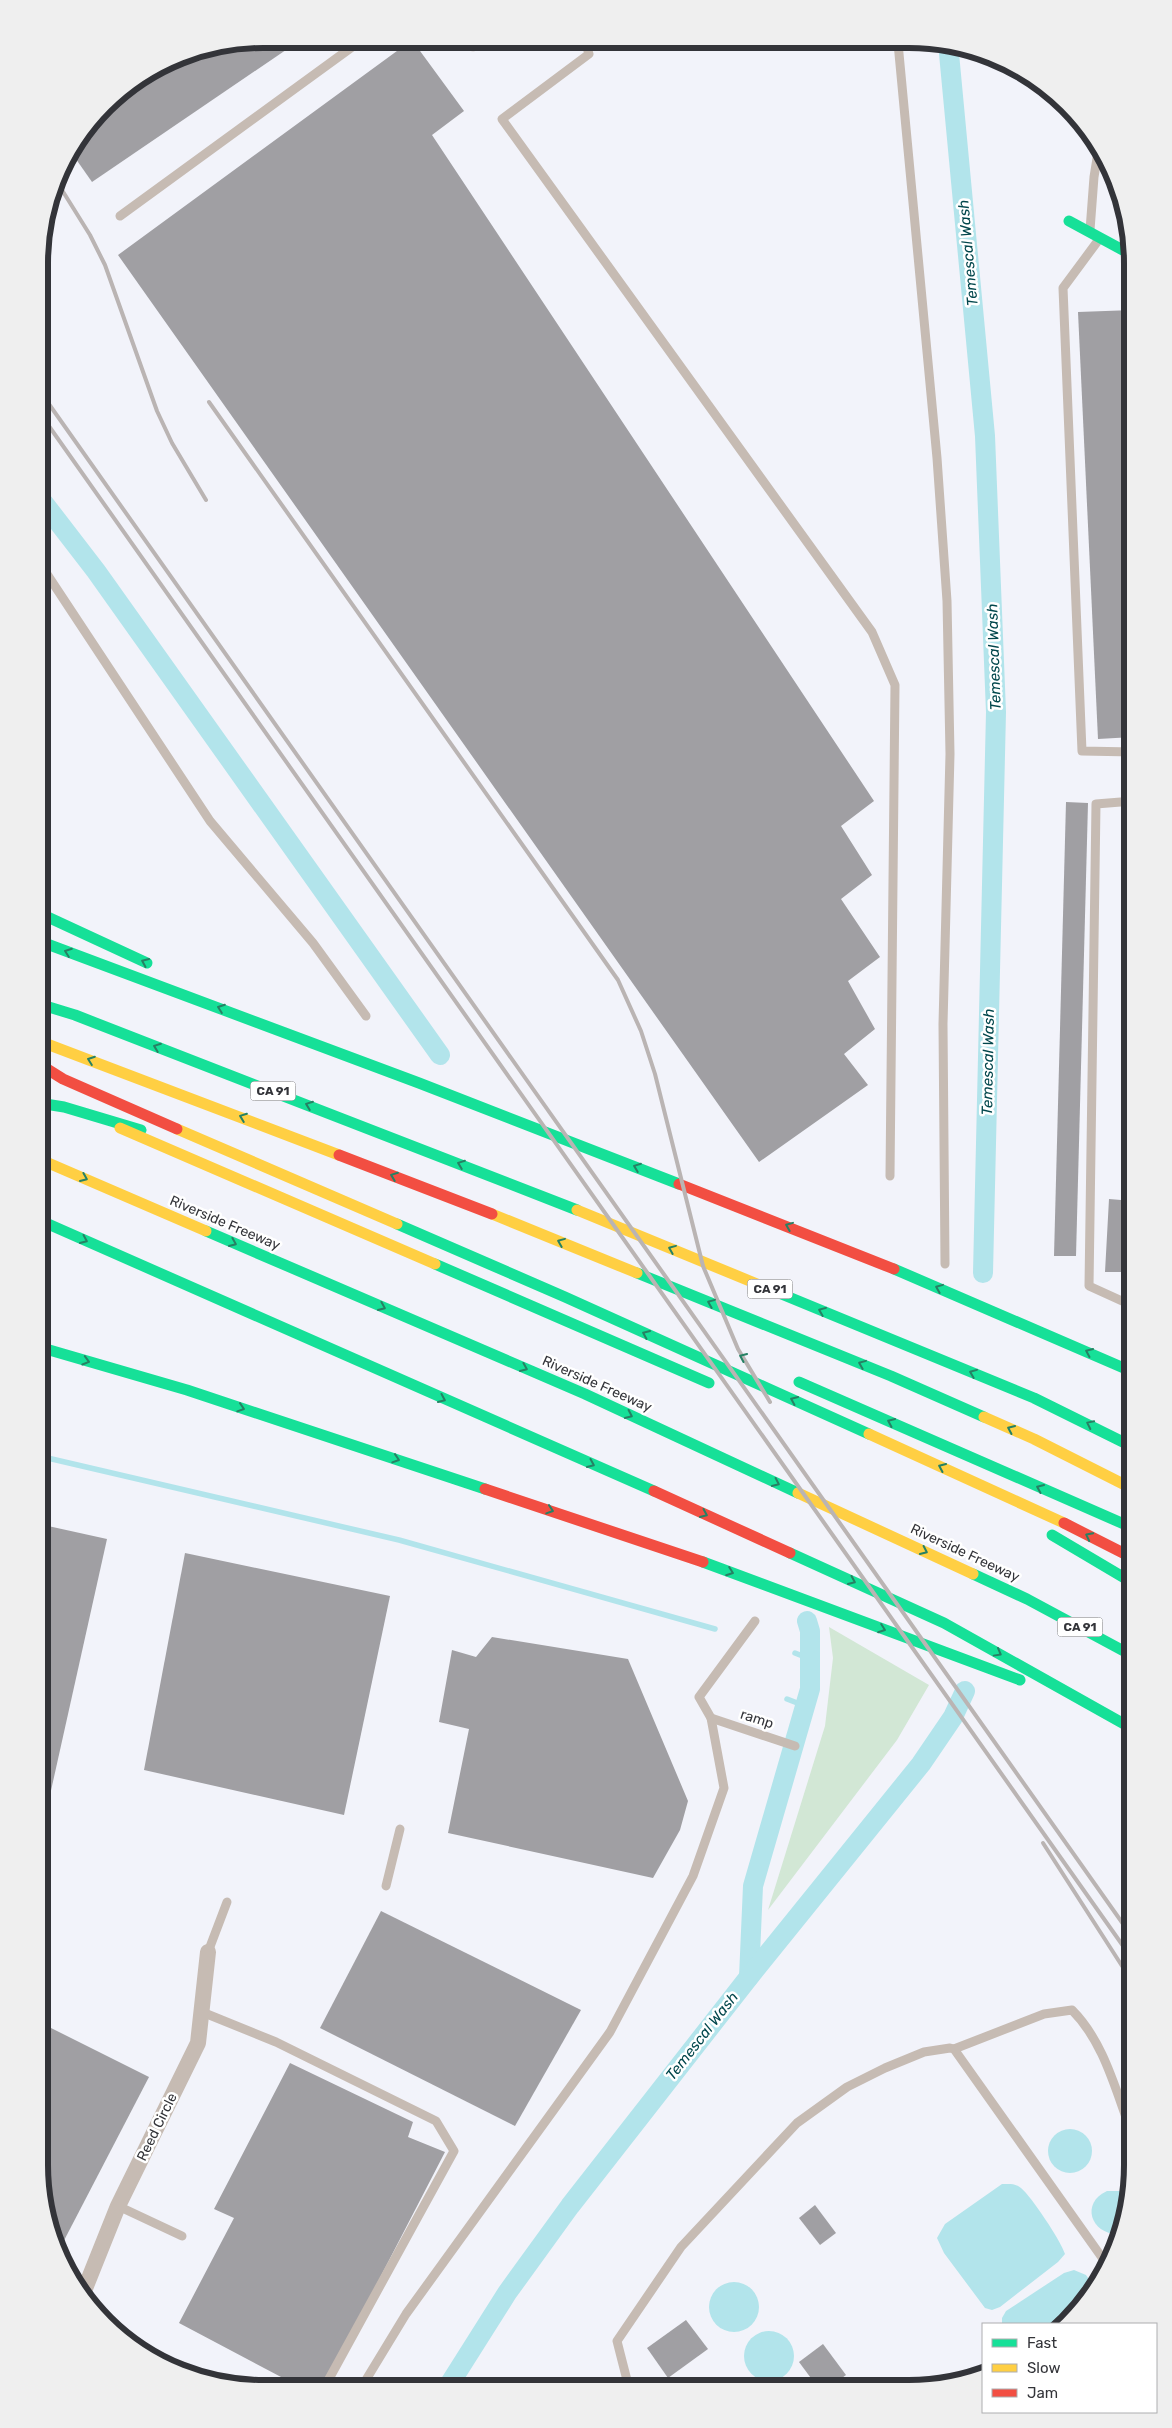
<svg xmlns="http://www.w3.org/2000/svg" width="1172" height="2428" font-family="Rubik,sans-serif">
	<rect width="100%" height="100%" fill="#f2f3fa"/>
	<path fill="#d2e7d5" d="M829,1627L929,1685L897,1740L768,1910L825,1726L833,1658Z"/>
	<g fill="#b2e4eb">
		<circle cx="1070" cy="2151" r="22"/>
		<path d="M1002,2184C1009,2184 1015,2183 1021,2188C1031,2196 1061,2241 1065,2254L1058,2262L1000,2307L992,2310L985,2308L944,2253L937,2238L945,2224Z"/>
		<path d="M1107,2191H1119L1129,2196L1119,2234C1091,2235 1080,2203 1107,2191Z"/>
		<path d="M1074,2270L1086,2275L1095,2288L1087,2302L1063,2324H1002V2318L1006,2311L1064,2273Z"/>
		<circle cx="734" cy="2307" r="25"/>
		<circle cx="769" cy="2356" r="25"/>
	</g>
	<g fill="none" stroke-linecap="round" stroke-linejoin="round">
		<g stroke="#b2e4eb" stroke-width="5.5">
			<path d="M39,1456L399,1540L715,1629"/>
			<path d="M795,1653L810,1659"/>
			<path d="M787,1699L805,1706"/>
		</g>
		<g stroke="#b2e4eb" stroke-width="20">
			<path d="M948,43L985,436L996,712L983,1273"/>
			<path d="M39,497L96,571L440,1055"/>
			<path d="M749,1977L753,1886L810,1689V1631L807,1621"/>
			<path d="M447,2388L507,2293L570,2206L749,1977L921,1764L953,1717L965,1691"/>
		</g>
	</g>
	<g fill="#a09fa3">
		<path d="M263,39H302L92,182L71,152L115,95L177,56Z"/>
		<path d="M412,40L464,111L432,135L874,801L841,826L872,875L841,899L880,957L848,981L875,1029L844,1054L868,1085L759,1162L118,255Z"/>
		<path d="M1133,310V737L1098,739L1078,312Z"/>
		<path d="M1066,802L1088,803L1076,1256H1054Z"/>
		<path d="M1124,818H1133V1174L1123,1173Z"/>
		<path d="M1109,1199L1133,1201V1282L1122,1281L1123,1272H1105Z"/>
		<path d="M39,1524L107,1539L40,1840H39Z"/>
		<path d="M185,1553L390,1596L344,1815L144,1770Z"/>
		<path d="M492,1637L628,1659L688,1801L680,1830L653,1878L448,1833L469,1729L439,1722L452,1650L476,1657Z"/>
		<path d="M381,1911L581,2010L515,2126L320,2028Z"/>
		<path d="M39,2022L149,2077L58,2252L51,2237L39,2165Z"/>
		<path d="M290,2063L413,2122L408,2137L445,2152L323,2388L300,2387L179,2323L234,2218L214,2209Z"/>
		<path d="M815,2205L836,2233L820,2245L799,2218Z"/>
		<path d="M686,2320L708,2349L668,2378L647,2348Z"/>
		<path d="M823,2344L846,2375L827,2389H819L799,2362Z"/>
	</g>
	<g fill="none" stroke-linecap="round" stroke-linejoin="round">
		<g stroke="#c6bbb3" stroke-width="9">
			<path d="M457,40C469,50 478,48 491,40"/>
			<path d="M585,41L589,54L502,119L872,632L895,685L890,1176"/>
			<path d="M898,43L937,458L947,601L950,754L943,1024L945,1264"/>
			<path d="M120,216L363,39"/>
			<path d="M1090,230L1094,177L1099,146"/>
			<path d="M1100,238L1063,288L1082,751L1133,752"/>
			<path d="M39,562L210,821L313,943L366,1016"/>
			<path d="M1133,1306L1089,1286L1096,804L1133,801"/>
			<path d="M711,1718L795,1746"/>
			<path d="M386,1886L400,1829"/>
			<path d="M208,1952L227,1902"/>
			<path d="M202,2012L276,2042L436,2121L454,2151L324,2388"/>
			<path d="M954,2049L1044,2014L1072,2010C1105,2043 1116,2093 1133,2136"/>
			<path d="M118,2206L182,2236"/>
			<path d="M361,2388L406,2314L610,2032L693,1876L724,1788L711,1718L699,1697L755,1621"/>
			<path d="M629,2388L617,2341L681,2247L797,2123L847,2087L885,2068L924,2052L950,2048L954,2049L1108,2266"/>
		</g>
		<path stroke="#c6bbb3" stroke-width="16" d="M82,2296L118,2206L198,2043L208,1952"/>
		<g stroke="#16e098" stroke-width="11">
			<path d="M1069,221L1132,255"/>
			<path d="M39,913L147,963"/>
			<path d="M39,941L419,1083L679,1184"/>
			<path d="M39,1004L75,1015L577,1210"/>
			<path d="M39,1103L64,1107L141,1130"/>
			<path d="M39,1220L654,1491"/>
			<path d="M397,1224L565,1297L869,1434"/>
			<path d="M206,1231L585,1394L798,1493"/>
			<path d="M435,1264L709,1383"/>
			<path d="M894,1269L1133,1372"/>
			<path d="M637,1273L891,1376L984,1417"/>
			<path d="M779,1293L1034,1398L1133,1447"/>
			<path d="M39,1347L187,1390L485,1489"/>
			<path d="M799,1382L1133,1528"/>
			<path d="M1052,1535L1133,1583"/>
			<path d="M790,1553L944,1623L1133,1729"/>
			<path d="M703,1562L1020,1680"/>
			<path d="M973,1574L1027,1599L1133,1656"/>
		</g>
		<g stroke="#ffcf43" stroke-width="11">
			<path d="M39,1041L339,1155"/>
			<path d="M120,1128L435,1264"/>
			<path d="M177,1129L397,1224"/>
			<path d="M39,1159L206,1231"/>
			<path d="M577,1210L779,1293"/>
			<path d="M492,1214L637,1273"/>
			<path d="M984,1417L1034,1439L1133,1489"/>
			<path d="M869,1434L1064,1523"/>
			<path d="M798,1493L973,1574"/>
		</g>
		<g stroke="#f24e42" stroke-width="11">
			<path d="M39,1064L63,1079L177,1129"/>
			<path d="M339,1155L492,1214"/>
			<path d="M679,1184L894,1269"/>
			<path d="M485,1489L703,1562"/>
			<path d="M654,1491L790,1553"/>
			<path d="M1064,1523L1133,1558"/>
		</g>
		<g stroke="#bab4b3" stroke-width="4">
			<path d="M57,182L90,235L105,265L157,411L172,443L206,500"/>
			<path d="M39,390L1133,1938"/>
			<path d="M209,402L618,980L641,1031L655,1074L703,1266L738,1349L770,1402"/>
			<path d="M39,412L1133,1960"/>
			<path d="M1043,1843L1133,1983"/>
		</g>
	</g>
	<defs><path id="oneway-chevron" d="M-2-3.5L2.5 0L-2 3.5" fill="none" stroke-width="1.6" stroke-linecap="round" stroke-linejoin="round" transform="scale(1.25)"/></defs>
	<g stroke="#268164">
		<use href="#oneway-chevron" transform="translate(68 952) rotate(-160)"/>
		<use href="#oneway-chevron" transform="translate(145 962) rotate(-156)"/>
		<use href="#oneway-chevron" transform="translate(221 1008) rotate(-160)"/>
		<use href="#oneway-chevron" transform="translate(157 1047) rotate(-159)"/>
		<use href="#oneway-chevron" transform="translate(91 1060) rotate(-160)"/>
		<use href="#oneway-chevron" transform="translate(309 1105) rotate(-159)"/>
		<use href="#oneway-chevron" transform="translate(243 1117) rotate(-159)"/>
		<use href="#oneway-chevron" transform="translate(461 1164) rotate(-159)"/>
		<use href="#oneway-chevron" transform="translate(637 1167) rotate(-159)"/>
		<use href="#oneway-chevron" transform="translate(394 1176) rotate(-159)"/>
		<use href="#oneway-chevron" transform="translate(84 1178) rotate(23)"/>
		<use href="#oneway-chevron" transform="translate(789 1226) rotate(-158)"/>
		<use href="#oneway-chevron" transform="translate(84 1240) rotate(24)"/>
		<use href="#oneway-chevron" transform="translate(561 1242) rotate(-158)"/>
		<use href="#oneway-chevron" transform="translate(233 1243) rotate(23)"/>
		<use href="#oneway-chevron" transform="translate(672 1249) rotate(-158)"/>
		<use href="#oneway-chevron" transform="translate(939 1288) rotate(-158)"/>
		<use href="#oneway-chevron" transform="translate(711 1303) rotate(-158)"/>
		<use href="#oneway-chevron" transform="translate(382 1307) rotate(23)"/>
		<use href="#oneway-chevron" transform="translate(822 1311) rotate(-158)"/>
		<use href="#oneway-chevron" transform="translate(646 1334) rotate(-156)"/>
		<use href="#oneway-chevron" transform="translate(1089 1352) rotate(-156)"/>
		<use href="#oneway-chevron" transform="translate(743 1357) rotate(-156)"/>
		<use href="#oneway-chevron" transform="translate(86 1361) rotate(16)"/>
		<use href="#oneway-chevron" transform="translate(862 1364) rotate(-158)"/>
		<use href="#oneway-chevron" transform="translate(524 1368) rotate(23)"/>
		<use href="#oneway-chevron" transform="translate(973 1373) rotate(-158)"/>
		<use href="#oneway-chevron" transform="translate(442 1399) rotate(24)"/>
		<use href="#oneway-chevron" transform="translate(794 1400) rotate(-156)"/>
		<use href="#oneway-chevron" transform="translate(241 1408) rotate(18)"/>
		<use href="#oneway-chevron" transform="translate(629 1415) rotate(25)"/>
		<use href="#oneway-chevron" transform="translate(891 1422) rotate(-156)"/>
		<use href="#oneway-chevron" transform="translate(1090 1424) rotate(-154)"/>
		<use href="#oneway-chevron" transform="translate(1011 1429) rotate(-156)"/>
		<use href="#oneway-chevron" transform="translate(396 1459) rotate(18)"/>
		<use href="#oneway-chevron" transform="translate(591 1464) rotate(24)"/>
		<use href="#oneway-chevron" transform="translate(942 1467) rotate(-156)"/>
		<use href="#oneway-chevron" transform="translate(776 1483) rotate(25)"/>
		<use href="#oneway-chevron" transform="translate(1040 1488) rotate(-156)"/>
		<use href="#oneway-chevron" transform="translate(550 1510) rotate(18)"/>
		<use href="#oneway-chevron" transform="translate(704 1514) rotate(24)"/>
		<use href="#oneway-chevron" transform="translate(1089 1536) rotate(-153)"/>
		<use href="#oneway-chevron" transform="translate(924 1551) rotate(25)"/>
		<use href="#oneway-chevron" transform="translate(730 1572) rotate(20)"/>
		<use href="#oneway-chevron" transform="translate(852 1581) rotate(24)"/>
		<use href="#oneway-chevron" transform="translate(882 1629) rotate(20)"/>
		<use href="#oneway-chevron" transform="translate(998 1653) rotate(29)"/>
	</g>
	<g text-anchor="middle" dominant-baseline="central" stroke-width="5" stroke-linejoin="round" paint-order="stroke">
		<g fill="#fff" stroke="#707174" stroke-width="1">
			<rect x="250.5" y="1081.5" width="45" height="19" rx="4"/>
			<rect x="747.5" y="1279.5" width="45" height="19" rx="4"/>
			<rect x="1057.5" y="1617.5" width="45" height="19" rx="4"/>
		</g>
		<g font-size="12" font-weight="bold" fill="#333439">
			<text x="273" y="1091">CA 91</text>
			<text x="770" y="1289">CA 91</text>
			<text x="1080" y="1627">CA 91</text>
		</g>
		<g font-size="14" fill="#333439" stroke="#fff">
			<text transform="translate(225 1223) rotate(23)">Riverside Freeway</text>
			<text transform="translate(597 1384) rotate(24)">Riverside Freeway</text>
			<text transform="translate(965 1553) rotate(25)">Riverside Freeway</text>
			<text transform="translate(757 1719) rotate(18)">ramp</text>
			<text transform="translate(157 2127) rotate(-64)">Reed Circle</text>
		</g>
		<g font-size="15" font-style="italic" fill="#02474c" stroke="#fff">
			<text transform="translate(968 253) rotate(-95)">Temescal Wash</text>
			<text transform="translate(994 657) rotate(-92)">Temescal Wash</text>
			<text transform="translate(988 1062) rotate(-89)">Temescal Wash</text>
			<text transform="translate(702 2036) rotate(-52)">Temescal Wash</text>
		</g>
	</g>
	<path d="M0 0H1172V2428H0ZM263 48H909A215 215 0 0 1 1124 263V2165A215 215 0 0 1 909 2380H263A215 215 0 0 1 48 2165V263A215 215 0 0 1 263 48Z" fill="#efefef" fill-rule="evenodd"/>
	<path fill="none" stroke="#333439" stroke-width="6" d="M263 48H909A215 215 0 0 1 1124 263V2165A215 215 0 0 1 909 2380H263A215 215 0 0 1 48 2165V263A215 215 0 0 1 263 48Z"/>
	<rect x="982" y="2323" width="175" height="90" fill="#ffffff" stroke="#adaeb0"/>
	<rect x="992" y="2339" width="25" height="8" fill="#16e098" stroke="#adaeb0"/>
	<text x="1027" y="2348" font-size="15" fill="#333439">Fast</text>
	<rect x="992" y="2364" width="25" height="8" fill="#ffcf43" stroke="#adaeb0"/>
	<text x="1027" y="2373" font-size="15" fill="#333439">Slow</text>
	<rect x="992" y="2389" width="25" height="8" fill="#f24e42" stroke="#adaeb0"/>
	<text x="1027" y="2398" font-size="15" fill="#333439">Jam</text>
</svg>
